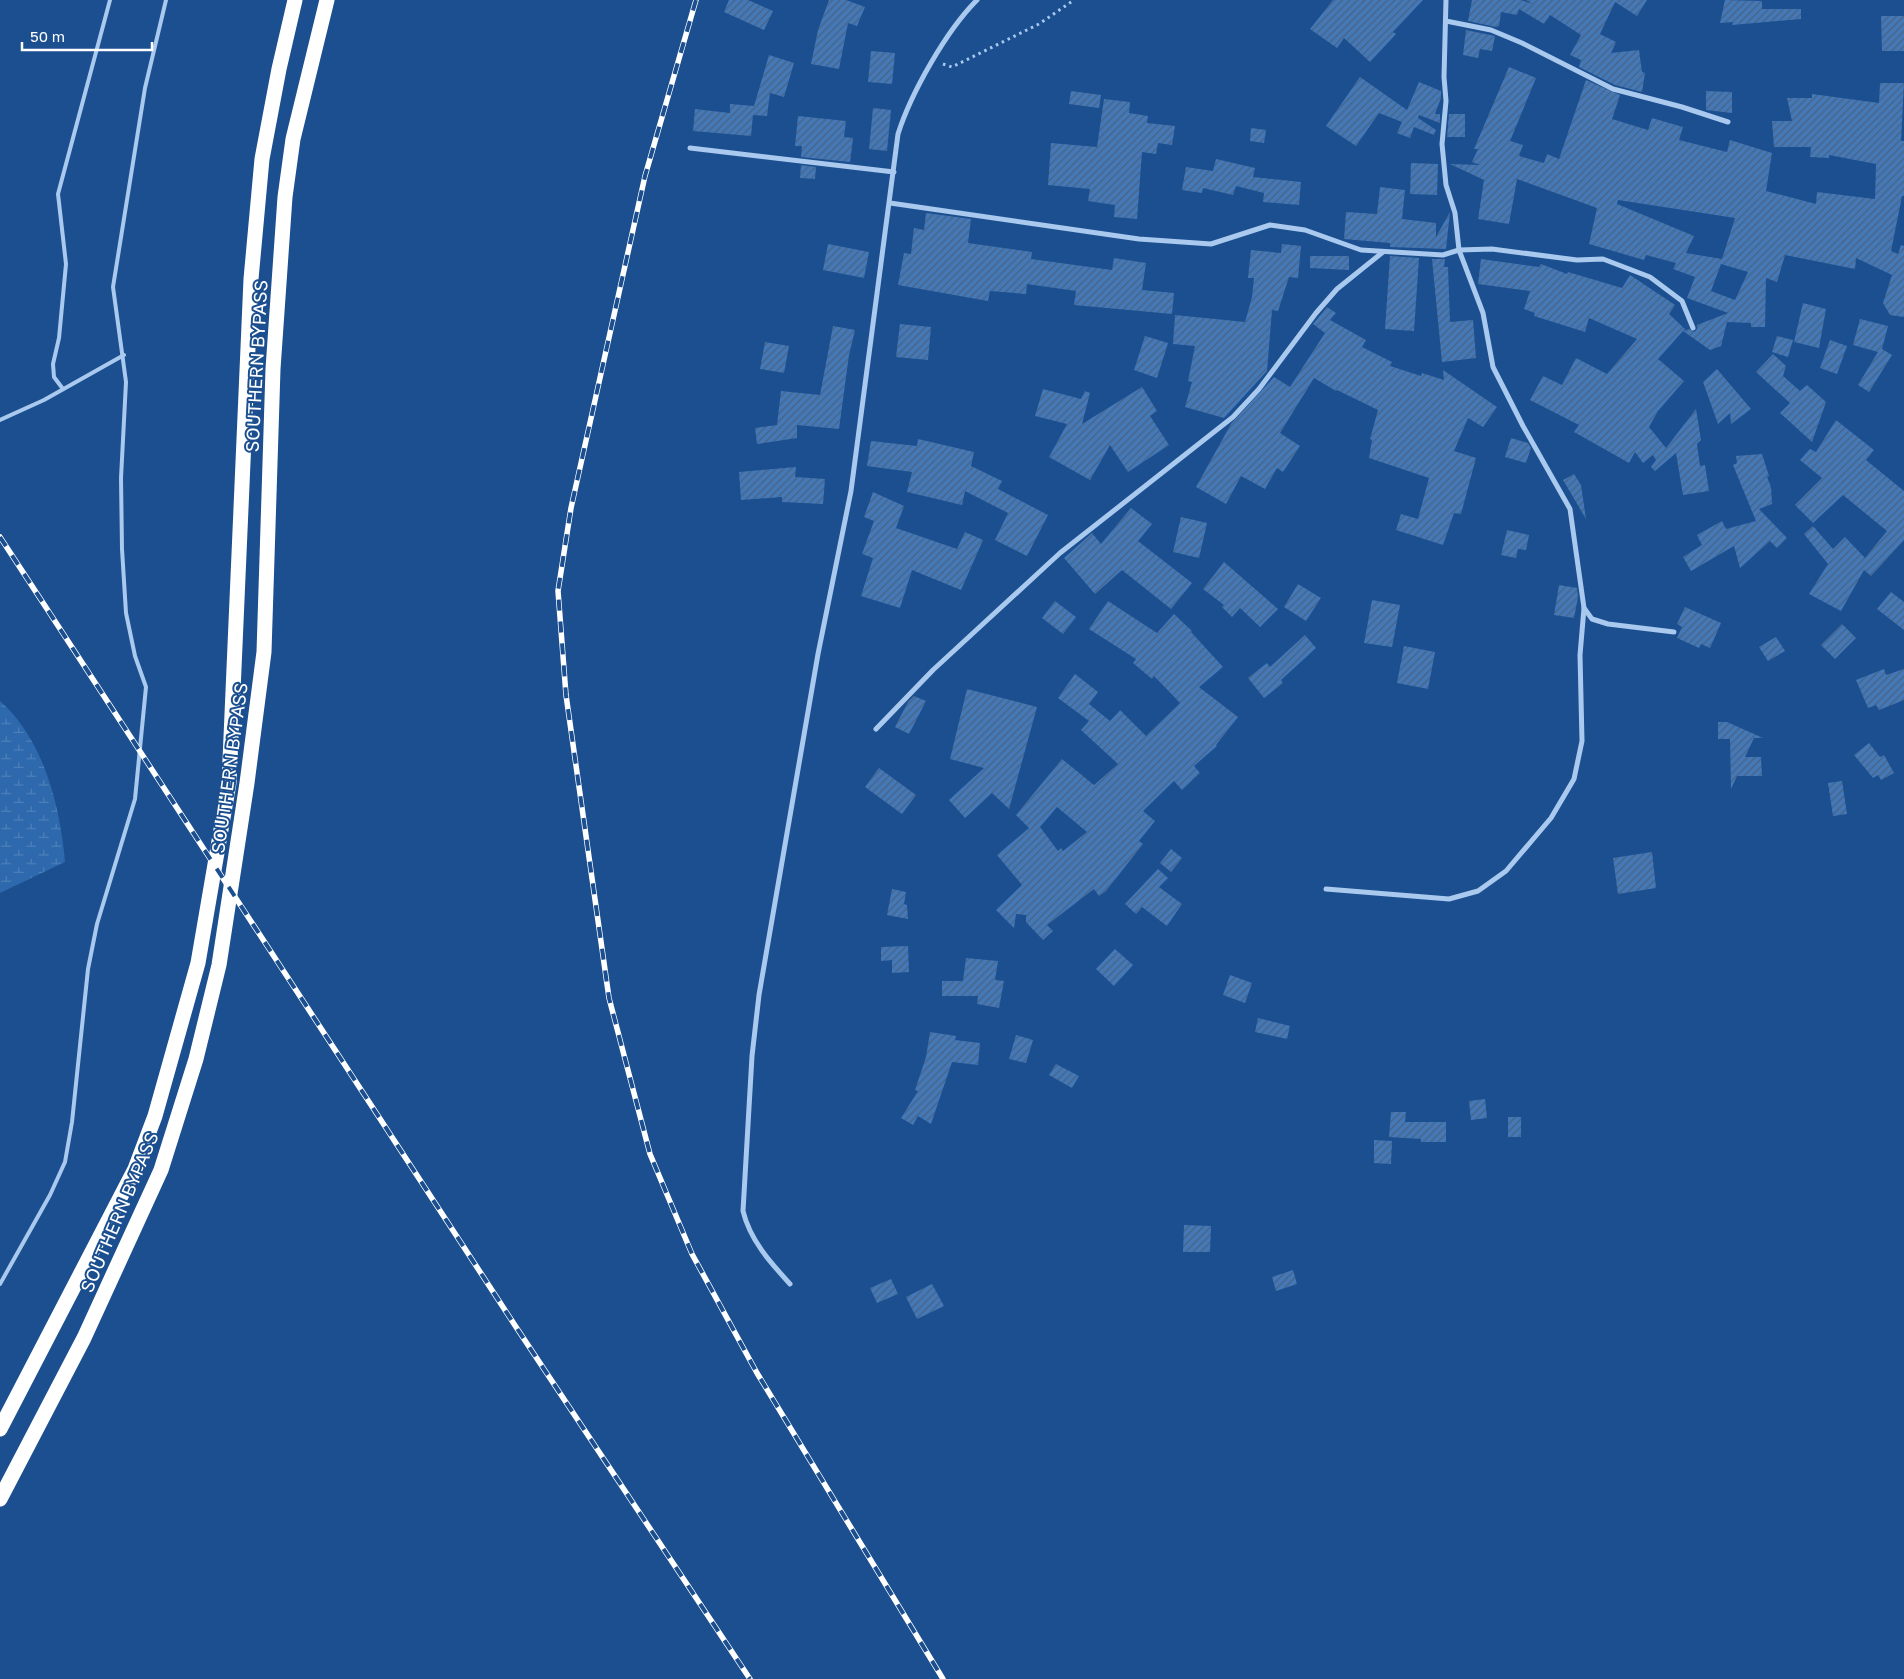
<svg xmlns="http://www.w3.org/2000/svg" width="1904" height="1679" font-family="'Golos Text',sans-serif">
	<defs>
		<pattern id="wetland-marsh" width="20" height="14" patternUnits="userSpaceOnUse" patternTransform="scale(1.25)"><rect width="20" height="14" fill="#2e69ad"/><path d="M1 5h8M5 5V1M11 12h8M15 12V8" fill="none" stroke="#4d80b9"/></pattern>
		<pattern id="building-hatch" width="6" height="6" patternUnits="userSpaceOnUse" patternTransform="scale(1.25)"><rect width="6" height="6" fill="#4478b7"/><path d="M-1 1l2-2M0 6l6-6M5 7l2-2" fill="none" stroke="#486282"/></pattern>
	</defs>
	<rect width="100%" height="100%" fill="#1b4f8f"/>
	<path fill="url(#wetland-marsh)" d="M0,701C44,740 60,806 65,862L0,893Z"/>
	<g fill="url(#building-hatch)" fill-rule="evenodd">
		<path d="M729,0H748L773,11L764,30L724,12Z"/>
		<path d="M829,0H846L865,7L857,26L848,23L839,69L811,64L818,30Z"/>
		<path d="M1333,0H1423L1393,32L1396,34L1370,62L1344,38L1337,48L1310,29Z"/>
		<path d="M1472,0H1521L1533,4L1526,0H1647L1637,16L1615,2L1600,34L1616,42L1611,53L1639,50L1642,72L1645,73L1642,92L1615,85L1579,67L1581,60L1570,55L1581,35L1550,15L1544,24L1519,9L1517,15L1501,12L1499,26L1496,27L1468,21Z"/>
		<path d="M1725,0L1762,1V9H1801V19L1732,25L1733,22L1720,23Z"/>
		<path d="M1881,16H1904V51H1882Z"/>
		<path d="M1466,30L1495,36L1492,51L1480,49L1478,58L1463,55Z"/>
		<path d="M871,51L895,53L892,84L868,82Z"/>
		<path d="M769,55L794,63L784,97L770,93L767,116L753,115L751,136L693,131L695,109L730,113V104L754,106Z"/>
		<path d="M1509,67L1536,78L1510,141L1523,145L1519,156L1544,163L1547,154L1559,159L1586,80L1620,95L1612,119L1648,130L1652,118L1683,127L1679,140L1727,152L1730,140L1772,153L1766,191L1816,204L1817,192L1875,199L1876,164L1829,155V158L1810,157L1811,147H1774L1772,121H1792L1787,98H1812V94L1879,103L1880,83H1904L1901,141H1904V196H1902L1891,251L1898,254L1901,245L1904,246V317L1890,315L1883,303L1892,275L1856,258L1855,269L1785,255L1777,282L1766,278L1765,327H1751V323L1727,322L1721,346L1710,350L1683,331L1658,359L1684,381L1658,411L1649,427L1666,448L1696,409L1701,440L1697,444L1700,466L1705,465L1709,491L1683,495L1676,453L1655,471L1651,467L1656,460L1653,455L1643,463L1635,452L1629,463L1574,432L1579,425L1530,400L1543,376L1562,385L1576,358L1607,374L1637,339L1589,318L1585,332L1534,316L1535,313L1524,309L1530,291L1478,284L1481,259L1539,267L1541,264L1567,274L1568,272L1622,288L1630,275L1675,305L1669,314L1685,329L1683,331L1689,329L1694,332L1697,329V325L1728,313L1687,298L1695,277L1673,269L1676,263L1646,255L1644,260L1589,244L1597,208L1517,179L1509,224L1478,219L1484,180L1450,164L1480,165L1472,162L1478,149H1474ZM1618,200L1735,218L1722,259L1686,253L1694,236L1617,204ZM1721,264L1748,272L1735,300L1711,291Z"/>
		<path d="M1360,77L1407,110L1419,82L1441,91V98L1435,114H1440V123L1419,115L1418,118L1436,130L1434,135L1414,127L1410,138L1397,133L1402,122L1379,113L1356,146L1326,126Z"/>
		<path d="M1071,91L1101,95L1099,108L1069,104Z"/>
		<path d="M1706,91L1732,92V113L1706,110Z"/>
		<path d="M1104,99L1130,102L1129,113L1148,116L1147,123L1175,126L1172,145L1158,143L1156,154L1142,152L1137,219L1114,217L1115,205L1088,201L1090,189L1048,185L1051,143L1097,147Z"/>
		<path d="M873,108L891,110L887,151L869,149Z"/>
		<path d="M1449,114H1465V137H1447Z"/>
		<path d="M798,116L846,121L844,137L853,138L850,162L801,157L802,146H795Z"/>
		<path d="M1251,128L1266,130L1264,143L1250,141Z"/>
		<path d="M1216,159L1255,168L1253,177L1301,182L1299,205L1263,202L1264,193L1236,186L1233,195L1203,188L1202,193L1182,190L1186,167L1213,171Z"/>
		<path d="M1411,163L1438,164L1437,195L1410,194Z"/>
		<path d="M801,165L816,167L815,179L800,178Z"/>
		<path d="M1380,187L1405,190L1402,219L1436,223V237L1450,212L1446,249L1390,247V243L1344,239L1346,212L1377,214Z"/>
		<path d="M926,213L971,219L968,243L1032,252L1031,259L1112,270L1114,258L1146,263L1142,290L1174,293L1172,314L1074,305L1076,291L1027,284L1026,294L990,291L988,301L898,285L904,253L911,254L914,228L924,230Z"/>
		<path d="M828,244L869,252L864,278L823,270Z"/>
		<path d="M1282,244L1301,246L1298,278L1289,277L1278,311L1272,310L1267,371L1224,418L1185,407L1192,382L1188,381L1195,346L1173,344L1175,315L1245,322L1252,297L1254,278H1248L1251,250L1281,253Z"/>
		<path d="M1310,256H1349V270L1310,268Z"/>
		<path d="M1390,256L1419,258L1414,331L1385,329Z"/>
		<path d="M1432,259H1445L1444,267H1448L1450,322L1473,320L1476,358L1442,362Z"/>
		<path d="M1803,303L1826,309L1819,348L1794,342Z"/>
		<path d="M1327,307L1336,313L1330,320L1366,340L1362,347L1392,362L1390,366L1421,376L1422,373L1444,380L1443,370L1497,407L1483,427L1468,418L1454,451L1476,458L1461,514L1454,513L1443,545L1396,530L1401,514L1418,519L1429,478L1369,458L1372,440L1370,439L1378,410L1337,390L1336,391L1314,378L1280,433L1300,446L1283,472L1277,468L1265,489L1241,476L1226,504L1196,487L1231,424L1274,377L1290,387L1325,333L1313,324Z"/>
		<path d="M1860,319L1888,326L1882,349L1892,355L1869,392L1858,385L1878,352L1853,345Z"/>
		<path d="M900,324L931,327L928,360L896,357Z"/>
		<path d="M833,326L855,330L849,355L839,429L797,425V438L757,444L755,428L777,425L781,391L820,395Z"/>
		<path d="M1145,336L1168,343L1157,378L1134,370Z"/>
		<path d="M1777,336L1793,340L1788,357L1772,352Z"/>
		<path d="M1830,340L1847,346L1837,374L1820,368Z"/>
		<path d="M765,342L789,346L784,373L760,369Z"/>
		<path d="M1773,354L1786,366L1783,376L1800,391L1807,385L1826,402L1812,442L1780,413L1790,403L1756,372Z"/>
		<path d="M1717,369L1751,409L1731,424L1730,413L1718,424L1703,382Z"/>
		<path d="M1142,387L1157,411L1150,416L1169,445L1128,472L1110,445L1090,480L1049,457L1067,424L1035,416L1043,389L1081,399L1085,391L1090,393L1082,424Z"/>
		<path d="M1836,420L1874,450L1866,460L1904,491V540L1871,576L1864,570L1841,611L1809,594L1828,564L1804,534L1813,526L1833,549L1845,537L1865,558L1887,531L1843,495L1813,523L1795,505L1822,478L1800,460L1810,449L1816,452Z"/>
		<path d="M1511,438L1528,443L1531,448L1526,463L1505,457Z"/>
		<path d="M918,439L974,452L971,466L1002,481L998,489L1048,515L1027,556L995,540L1008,513L965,491L962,505L907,492L912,472L867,466L871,441L917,446Z"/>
		<path d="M1762,454L1769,476L1767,477L1771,487L1772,504L1759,509L1787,538L1777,548L1770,541L1740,568L1734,546L1691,571L1683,557L1702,545L1697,535L1722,521L1726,529L1756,521L1733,465L1737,463L1736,456Z"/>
		<path d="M796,467L795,477L825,479L823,504L782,502V497L741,500L739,472Z"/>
		<path d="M1574,474L1581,485L1586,519L1563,480Z"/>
		<path d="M873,492L904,506L896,528L957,549L965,532L983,540L961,590L912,570L900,608L861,596L873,558L862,554L874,521L864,517Z"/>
		<path d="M1131,508L1152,524L1138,541L1192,583L1171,609L1122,570L1095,594L1064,558L1092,533L1101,544Z"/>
		<path d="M1181,517L1207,523L1199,558L1173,552Z"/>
		<path d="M1507,530L1529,535L1526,550L1518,549L1516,558L1501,555Z"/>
		<path d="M1224,562L1278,609L1260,627L1240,608L1232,617L1222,607L1224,605L1203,589Z"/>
		<path d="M1298,584L1321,598L1306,621L1284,607Z"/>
		<path d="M1559,585L1577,588L1578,597L1574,618L1554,615Z"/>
		<path d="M1891,592L1904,602V630L1877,609Z"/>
		<path d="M1372,600L1400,605L1392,647L1364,643Z"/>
		<path d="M1055,601L1076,617L1063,634L1042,618Z"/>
		<path d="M1108,601L1157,633L1174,614L1192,631L1191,632L1223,667L1199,687L1238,717L1216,745L1217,746L1194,766L1200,773L1182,790L1174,781L1143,811L1155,821L1139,841L1143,844L1106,891L1099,896L1094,889L1047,925L1053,931L1043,940L1026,922V915L1016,914L1014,928L996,910L1022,885L997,855L1029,828L1016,815L1062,759L1094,785L1118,764L1081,730L1089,721L1058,698L1075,674L1098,692L1089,704L1110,721L1120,710L1146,736L1180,703L1154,676L1152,679L1133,663L1136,659L1089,629ZM1057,807L1087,832L1063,851L1061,848L1058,851L1040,827Z"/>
		<path d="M1685,607L1721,623L1710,648L1701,644L1699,648L1677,638L1682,627L1677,624Z"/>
		<path d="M1842,624L1856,638L1835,659L1821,645Z"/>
		<path d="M1305,635L1316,648L1281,680L1283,683L1264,698L1248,678L1267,663L1270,667Z"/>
		<path d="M1776,637L1785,651L1768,661L1759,647Z"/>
		<path d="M1404,646L1435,652L1428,689L1397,683Z"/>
		<path d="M1884,669L1886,675L1904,669V700L1879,710L1876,705L1868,708L1856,680Z"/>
		<path d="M967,689L1037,707L1009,809L992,793L965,818L949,800L984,768L950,759Z"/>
		<path d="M914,696L926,701L909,734L895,727L908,702Z"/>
		<path d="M1718,722H1727L1763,738H1754L1745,757H1761L1762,776H1737L1731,789L1730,739H1718Z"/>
		<path d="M1869,743L1880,757L1884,755L1894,773L1881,780L1878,775L1873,778L1854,755Z"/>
		<path d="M879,768L916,795L902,814L865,787Z"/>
		<path d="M1842,781L1847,814L1833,816L1828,783Z"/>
		<path d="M1171,849L1182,858L1171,872L1160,863Z"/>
		<path d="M1652,852L1656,888L1618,894L1613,858Z"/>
		<path d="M1158,869L1168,878L1159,887L1182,904L1167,926L1142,907L1136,914L1125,904Z"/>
		<path d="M892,889L906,892L904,904L907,905L908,919L887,915Z"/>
		<path d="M908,946L909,972L892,973V960L881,961V947Z"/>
		<path d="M1115,949L1133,965L1114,986L1096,969Z"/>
		<path d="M966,958L998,961L995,980L1004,981L999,1008L977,1004L978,996H942V981H963Z"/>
		<path d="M1230,975L1252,983L1245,1003L1223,995Z"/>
		<path d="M1258,1018L1290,1026L1287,1039L1255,1032Z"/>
		<path d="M930,1032L956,1036L955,1040L980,1043L978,1065L952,1062L931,1124L918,1116L913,1125L901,1118L918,1091L915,1090L926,1057Z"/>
		<path d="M1016,1035L1033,1040L1026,1063L1009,1059Z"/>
		<path d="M1056,1064L1079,1076L1072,1088L1049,1075Z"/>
		<path d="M1485,1099L1487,1118L1471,1120L1469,1101Z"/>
		<path d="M1391,1112H1406L1405,1122H1446V1142H1421V1139L1389,1137Z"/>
		<rect x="1508" y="1117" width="13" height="20"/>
		<path d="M1374,1140L1392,1141L1391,1164L1374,1163Z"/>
		<path d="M1184,1225L1211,1226L1210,1252H1183Z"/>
		<path d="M1293,1270L1297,1284L1276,1291L1272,1277Z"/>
		<path d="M891,1279L898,1294L877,1303L870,1288Z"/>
		<path d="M932,1284L944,1306L917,1319L906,1297Z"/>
	</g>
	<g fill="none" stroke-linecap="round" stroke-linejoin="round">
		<path stroke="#a9c9ee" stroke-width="3" stroke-dasharray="2.5 4" stroke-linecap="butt" d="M943,64L952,67L1039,24L1074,0"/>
		<g stroke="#a9c9ee" stroke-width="4">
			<path d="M63,389L54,377L53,364L59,338L66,264L58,194L110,0"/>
			<path d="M0,420L44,400L124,355"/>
			<path d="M0,1284L50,1195L65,1162L72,1122L88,969L97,924L135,799L146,687L135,656L126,613L122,549L121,478L126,382L113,287L145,88L166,0"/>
		</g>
		<g stroke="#a9c9ee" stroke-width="5">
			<path d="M1446,0L1444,77L1446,101L1442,144L1446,185L1455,213L1459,250L1483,313L1493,367L1523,426L1570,509L1584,608L1592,619L1608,624L1674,632"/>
			<path d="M1446,21L1491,30L1522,43L1613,89L1682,107L1728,122"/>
			<path d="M690,148L894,172"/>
			<path d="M890,203L1139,239L1211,244L1270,225L1305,230L1361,250L1443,255L1459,250L1492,249L1577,260L1603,259L1650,277L1682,301L1693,328"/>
			<path d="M876,729L933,670L1060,553L1233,417L1259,389L1316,313L1337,289L1383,252"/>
			<path d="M1326,889L1449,899L1478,891L1506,871L1551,818L1574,779L1582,741L1580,655L1584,608"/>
			<path d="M790,1284C770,1262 750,1240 743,1211L752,1056L759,995L818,654L851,491L898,134C911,93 946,31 977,0"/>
		</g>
		<g stroke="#fff" stroke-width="15">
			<path d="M0,1429L135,1169L155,1116L198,963L229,783L251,279L262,159L279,69L295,0"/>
			<path d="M0,1499L84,1338L161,1170L196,1059L219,965L247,783L264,652L273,369L285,197L293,139L327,0"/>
		</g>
		<g stroke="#fff" stroke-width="5.5">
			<g id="rail">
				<path d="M696,0L645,176L571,508L558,591L566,695L609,998L650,1154L692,1254L757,1373L943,1679"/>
				<path d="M0,537L518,1330L750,1679"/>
			</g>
		</g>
		<use href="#rail" stroke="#1b4f8f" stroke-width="4" stroke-dasharray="11" stroke-linecap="butt"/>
	</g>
	<g text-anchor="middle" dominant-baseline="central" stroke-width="4" stroke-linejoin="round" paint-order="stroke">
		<g font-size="18" fill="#fff" stroke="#1b4f8f">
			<text transform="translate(256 366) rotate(-87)">SOUTHERN BYPASS</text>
			<text transform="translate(229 768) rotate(-82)">SOUTHERN BYPASS</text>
			<text transform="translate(119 1212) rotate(-67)">SOUTHERN BYPASS</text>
		</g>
	</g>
	<path d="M22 42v8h130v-8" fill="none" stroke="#ffffff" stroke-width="2.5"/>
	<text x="30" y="42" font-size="15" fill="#ffffff" stroke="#1b4f8f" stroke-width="4" paint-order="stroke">50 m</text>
</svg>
